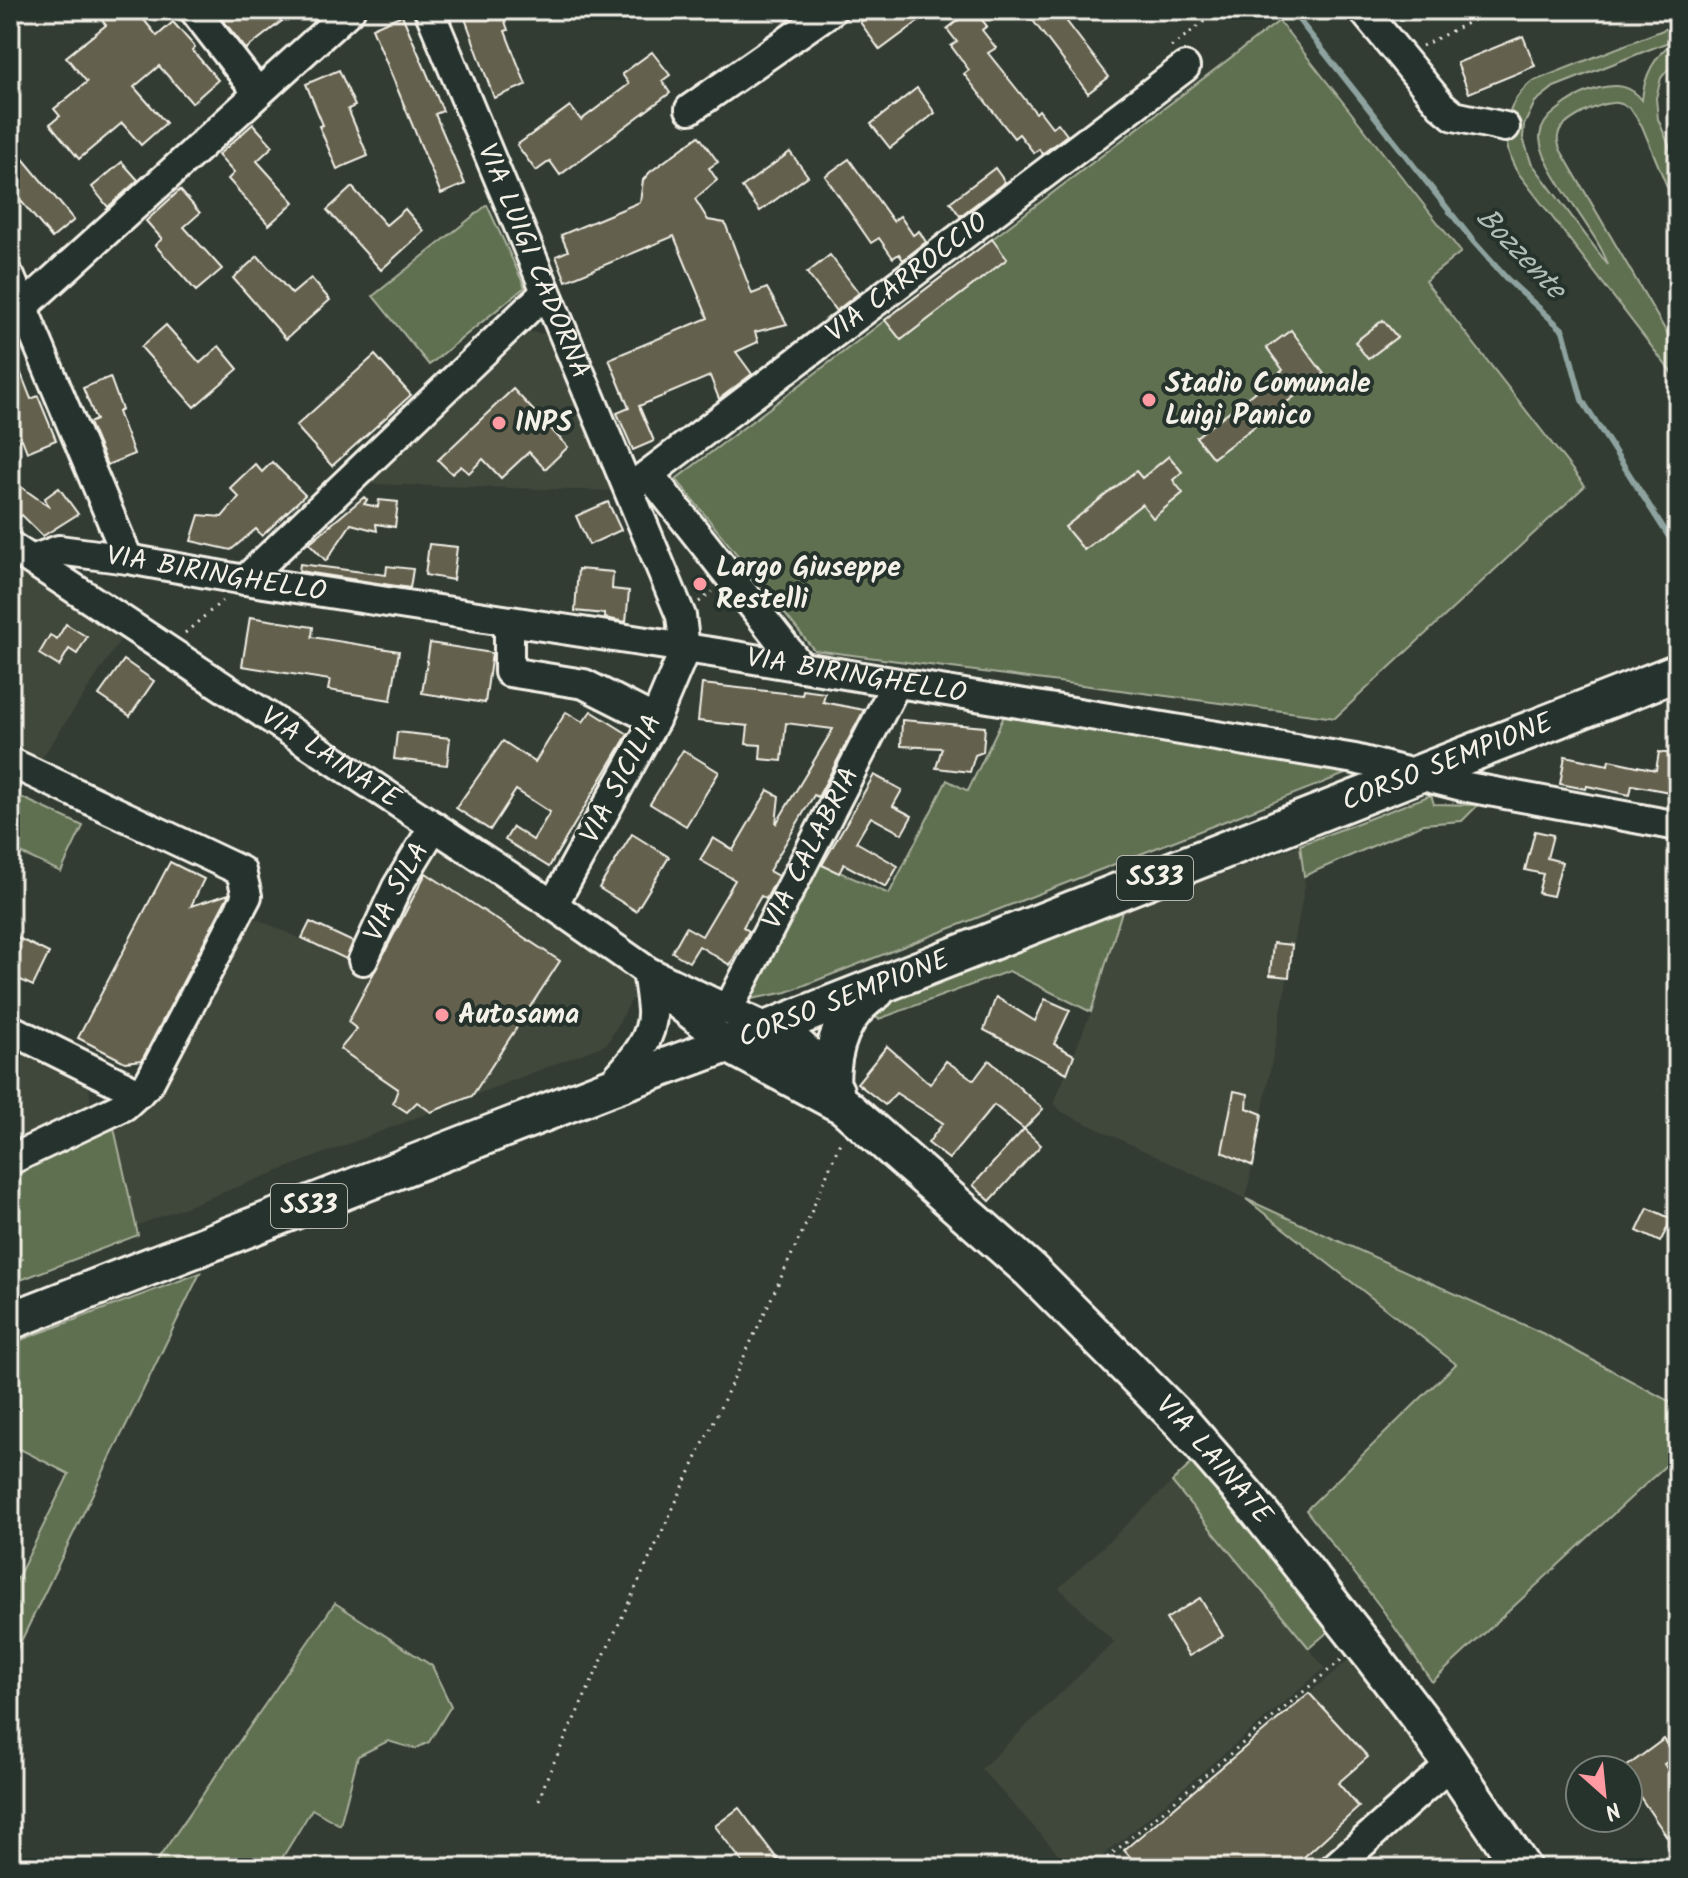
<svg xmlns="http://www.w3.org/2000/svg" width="1688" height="1878" font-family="Kalam,sans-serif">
	<rect width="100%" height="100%" fill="#323c33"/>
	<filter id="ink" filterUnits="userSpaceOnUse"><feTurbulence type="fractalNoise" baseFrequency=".0125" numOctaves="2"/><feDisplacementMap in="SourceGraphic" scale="16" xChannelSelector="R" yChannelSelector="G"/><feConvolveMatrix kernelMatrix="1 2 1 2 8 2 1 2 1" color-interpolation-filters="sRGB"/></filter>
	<g filter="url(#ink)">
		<g fill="#41473b">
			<path d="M530,332L547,334L612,491L366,484Z"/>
			<path d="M10,554L127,630L34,770L10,758Z"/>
			<path d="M436,834L644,978L607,1044L136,1226L111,1115L125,1109L242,912L362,967Z"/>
			<path d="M1300,845L1305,885L1246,1199L1062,1112L1054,1103L1091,1012L1122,911Z"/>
			<path d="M10,1045L89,1084L91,1105L10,1142Z"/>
			<path d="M1172,1482L1325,1668L1089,1868H1071L981,1769L1114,1642L1059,1588Z"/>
			<path d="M1360,1650L1517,1868H1103Z"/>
		</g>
		<g fill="#5f6f51" stroke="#aab09c" stroke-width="2" fill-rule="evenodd">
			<path d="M1279,21L1461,252L1425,281L1585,486L1335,718L814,650L676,479Z"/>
			<path d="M1678,24V57L1661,78L1656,98L1658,119L1678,167V213L1642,126L1630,108C1624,105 1619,102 1612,103C1598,104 1560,121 1558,136C1557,141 1559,145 1560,149L1678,352V381L1516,170C1499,138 1503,106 1531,82ZM1676,39C1655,55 1644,74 1642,100C1630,85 1618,84 1599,88C1583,92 1569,100 1556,111C1548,117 1541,126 1540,136C1540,171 1598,231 1608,265L1531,162L1523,138L1524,125L1535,102L1554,87Z"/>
			<path d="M487,205L525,287L429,365L373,296Z"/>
			<path d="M1005,714L1348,773L787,992L746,1000L819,863L889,894L947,780L968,791Z"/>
			<path d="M10,792L83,826L61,872L10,848Z"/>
			<path d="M1431,795L1434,804L1478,805L1462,821L1423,824L1304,876L1300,845Z"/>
			<path d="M1122,911L1091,1012L1009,971L879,1019L869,1014L880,1006Z"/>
			<path d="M114,1128L138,1235L10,1284V1265L23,1259L10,1247V1174Z"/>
			<path d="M1246,1199L1544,1334L1678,1406V1454L1432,1682L1382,1609L1306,1510L1456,1364Z"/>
			<path d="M200,1273L10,1664V1593L69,1474L10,1444V1344Z"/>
			<path d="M1196,1459L1335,1626L1309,1648L1172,1482Z"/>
			<path d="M335,1603L432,1666L451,1706L429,1742L415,1749L388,1741L358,1756L340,1825L312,1809L276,1868H152Z"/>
		</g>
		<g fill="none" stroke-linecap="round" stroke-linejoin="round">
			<path stroke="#8ea39f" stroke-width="6" d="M1291,10L1473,241L1507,279L1563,330L1582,400L1678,551"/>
		</g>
		<g fill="#64604d" stroke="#f4f1e8" stroke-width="2">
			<path d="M93,10H136L157,36L173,22L195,47L192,50L218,80L192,103L159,66L134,87L166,123L141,145L122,123L79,159L50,124L60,116L54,109L87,82L66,57L106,25Z"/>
			<path d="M215,10H296L246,49Z"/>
			<path d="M462,10H501L508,30L505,31L526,85L494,98Z"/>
			<path d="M877,10H934L880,50L860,22Z"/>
			<path d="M971,10H974L987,26L982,30L996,48L988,53L1036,113L1039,110L1052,127L1058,123L1067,135L1042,154L1039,149L1034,153L1019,134L1014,138L964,74L969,70L951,46L957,42L947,29Z"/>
			<path d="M1025,10H1058L1109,77L1088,93Z"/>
			<path d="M402,15L443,111L435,114L465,184L441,194L372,28Z"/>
			<path d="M1523,36L1535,66L1469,93L1457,63Z"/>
			<path d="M652,52L670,75L662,81L670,93L560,175L550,161L536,171L517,145L570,106L581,120L629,84L622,74Z"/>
			<path d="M339,70L355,106L348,109L368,156L337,169L319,126L323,125L306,84Z"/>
			<path d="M917,88L935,113L890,148L871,124Z"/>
			<path d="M253,124L273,146L257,161L294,202L269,225L228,179L234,173L218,155Z"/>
			<path d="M699,136L718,162L709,168L717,180L695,199L708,220L725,223L752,294L767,288L787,324L755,332L758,342L736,352L752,374L719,399L710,376L639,406L654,441L633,450L617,413L629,408L609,359L708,318L674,236L566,281L556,256L568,251L561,235L640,202L643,180L650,172Z"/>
			<path d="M10,143L74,220L52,238L10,188Z"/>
			<path d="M790,152L808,176L760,211L742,187Z"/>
			<path d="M849,159L893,221L900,216L913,235L919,231L926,242L903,260L899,254L893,258L879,238L871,243L825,176Z"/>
			<path d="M122,162L138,180L108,207L92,187Z"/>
			<path d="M995,168L1005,182L960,216L950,202Z"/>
			<path d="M352,187L386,225L405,209L424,231L381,270L327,210Z"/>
			<path d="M180,190L200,213L184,227L222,269L196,291L155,245L162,239L146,221Z"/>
			<path d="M992,239L1007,259L901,340L885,320Z"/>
			<path d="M830,255L859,293L836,311L807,273Z"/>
			<path d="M258,256L292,294L311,278L330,300L286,339L233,278Z"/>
			<path d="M1383,320L1397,337L1368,359L1355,342Z"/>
			<path d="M166,325L200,363L219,346L238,369L194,407L141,347Z"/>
			<path d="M1291,330L1324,374L1213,458L1196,437L1283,370L1267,348Z"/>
			<path d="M11,348L31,399L38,396L56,440L27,452L22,439L10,444Z"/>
			<path d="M375,355L411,395L332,466L296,426Z"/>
			<path d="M110,377L122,410L118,412L134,454L107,465L89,423L96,420L83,388Z"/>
			<path d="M513,389L568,447L545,469L529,452L501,478L483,459L469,473L461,466L452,474L438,460Z"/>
			<path d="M1169,456L1182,472L1173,480L1183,493L1153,518L1142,504L1084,550L1065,527L1136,471L1142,478Z"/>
			<path d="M272,462L305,495L262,536L256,529L231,550L191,541L199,515L222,517L239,497L230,488L255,464L262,472Z"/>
			<path d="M10,479L48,506L45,498L59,488L78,514L43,536L22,515L10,525Z"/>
			<path d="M364,497L367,500L364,504L378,507L379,500L398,502L395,527L376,524L377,531L351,524L326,561L309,543Z"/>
			<path d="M608,502L621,530L589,545L576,516Z"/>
			<path d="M429,544L457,547L453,580L425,575Z"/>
			<path d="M300,564L386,575L387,566L413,569L410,588L299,571Z"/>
			<path d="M578,569L613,572L612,589L629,591L626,622L605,618V614L575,611Z"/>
			<path d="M250,617L313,627L312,637L399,651L391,700L328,690L330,680L242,666Z"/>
			<path d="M66,624L87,637L77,654L69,649L59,666L39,654L50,635L57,639Z"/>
			<path d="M430,643L492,653L485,703L422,693Z"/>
			<path d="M124,660L154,681L130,716L99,695Z"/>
			<path d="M702,684L802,695L803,690L825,693L823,702L864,710L818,797L814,795L769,871L778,876L766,899L761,896L743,927L749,931L730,965L699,946L689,962L672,952L686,927L702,936L735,880L700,860L713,838L733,850L768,790L779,796L776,824L833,729L786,723L782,761L760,759L761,745L746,744L748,726L698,721Z"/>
			<path d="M591,711L628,734L549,867L505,840L513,827L533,840L550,812L516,790L490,830L456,808L503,741L535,762L566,712L583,722Z"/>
			<path d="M902,720L985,727L983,752L975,755L970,772L936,768L942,748L901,746Z"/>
			<path d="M397,732L450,738L447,765L394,759Z"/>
			<path d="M683,750L719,772L686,826L650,804Z"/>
			<path d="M1659,752L1678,755L1675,793L1632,785L1630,795L1587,786L1586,789L1560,784L1565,756L1608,765L1609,760L1656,770Z"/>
			<path d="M874,775L902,790L893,806L912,816L902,834L871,817L856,842L898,866L886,887L844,864L839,873L822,865Z"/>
			<path d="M1535,831L1553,835L1547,858L1562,862L1553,896L1538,893L1543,874L1525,870Z"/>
			<path d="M632,834L669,857L636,911L599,888Z"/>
			<path d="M170,862L204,879L191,906L229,894L142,1060L125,1062L78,1038Z"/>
			<path d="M426,873L560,961L472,1096L431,1112L417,1102L407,1112L393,1103L398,1089L340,1049L357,1029L348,1022Z"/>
			<path d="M310,922L353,942L346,959L302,938Z"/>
			<path d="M10,934L49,953L33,986L10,975Z"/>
			<path d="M1273,943L1292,945L1289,977L1270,975Z"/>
			<path d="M996,997L1035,1021L1045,999L1070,1010L1054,1044L1074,1055L1067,1073L984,1030Z"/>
			<path d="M887,1046L930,1084L946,1061L974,1080L989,1060L1043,1109L1024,1129L994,1105L949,1159L928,1143L943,1123L896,1093L885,1105L857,1083Z"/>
			<path d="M1234,1091L1248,1094L1247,1108L1262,1114L1253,1166L1222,1152Z"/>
			<path d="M1024,1129L1041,1145L990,1201L973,1185Z"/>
			<path d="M1648,1208L1672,1219L1660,1242L1637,1231Z"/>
			<path d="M1200,1598L1223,1636L1189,1656L1166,1619Z"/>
			<path d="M1309,1693L1368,1757L1338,1783L1359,1807L1292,1868H1140L1124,1850Z"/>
			<path d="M1664,1739L1676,1756L1664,1764L1678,1785V1853L1628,1779V1770H1622Z"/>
			<path d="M739,1808L784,1868H747L715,1826Z"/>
		</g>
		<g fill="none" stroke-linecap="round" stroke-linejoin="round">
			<g stroke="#f4f1e8" stroke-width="34">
				<g id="minor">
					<path d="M194,10L258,93"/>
					<path id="s1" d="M429,10L681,616L685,649L655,720L553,905"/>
					<path d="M1363,10L1441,105L1454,116L1505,127"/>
					<path d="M690,109L832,10"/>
					<path d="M10,277L128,559"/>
					<path d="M10,319L350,10"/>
					<path d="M649,474L801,667"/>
					<path id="s2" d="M630,488L1185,67"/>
					<path id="s3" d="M10,546L553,905L647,971L768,1029"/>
					<path id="s4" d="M32,560L59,550L128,559L245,580L724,654L1355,759L1462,786L1678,826"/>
					<path d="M245,580L546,292"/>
					<path d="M509,621V672L584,684L655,720"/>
					<path d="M10,762L241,871L247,896L149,1083L124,1106L10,1160"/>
					<path id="s5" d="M363,960L397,887L434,826"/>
					<path d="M661,987L677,1004L728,1044"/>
					<path id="s6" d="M722,1008L734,998L896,684"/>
					<path d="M10,1029L139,1093"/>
					<path d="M608,1088C627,1066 654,1042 652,1010C651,997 649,984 647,971"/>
					<path d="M1334,1868L1451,1764"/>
				</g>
			</g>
			<g stroke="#f4f1e8" stroke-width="42">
				<g id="major">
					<path d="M768,1029C798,1041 818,1064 835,1091"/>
					<path id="s7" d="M728,1044L844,1106L1030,1270L1181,1421L1249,1499L1369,1652L1424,1724L1522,1868"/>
					<path d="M831,1085C831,1047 842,1013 876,991"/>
					<path id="s8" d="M10,1321L608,1088L768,1029L1678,672"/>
				</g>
			</g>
			<g stroke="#f4f1e8" stroke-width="3" stroke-dasharray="2 6" stroke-linecap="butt">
				<path d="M1546,10L1559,17L1577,10"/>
				<path d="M1422,46L1493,10"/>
				<path d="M1171,47L1219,10"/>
				<path d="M699,602L712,592"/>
				<path d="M185,633L222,601"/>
				<path d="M539,1800L548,1775L808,1220L841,1140"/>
				<path d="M1095,1868L1341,1660"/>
			</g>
			<use href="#minor" stroke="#26332d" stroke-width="28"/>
			<use href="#major" stroke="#26332d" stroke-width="36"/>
		</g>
	</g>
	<g fill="#ff9aa2" stroke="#26332d" stroke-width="3">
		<circle cx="1149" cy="400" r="8"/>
		<circle cx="499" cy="423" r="8"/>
		<circle cx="700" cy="584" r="8"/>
		<circle cx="442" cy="1015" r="8"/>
	</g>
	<g text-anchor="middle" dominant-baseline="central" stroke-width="8" stroke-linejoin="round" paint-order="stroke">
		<g fill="#26332d" stroke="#b6b8b0" stroke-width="2">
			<rect x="1117" y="856" width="76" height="44" rx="6"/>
			<rect x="271" y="1184" width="76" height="44" rx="6"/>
		</g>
		<g font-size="26" font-weight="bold" fill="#f4f1e8">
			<text x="1155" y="878">SS33</text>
			<text x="309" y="1206">SS33</text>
		</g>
		<g font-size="28" fill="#f4f1e8" stroke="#26332d">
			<text stroke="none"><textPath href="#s1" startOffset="272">VIA LUIGI CADORNA</textPath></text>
			<text stroke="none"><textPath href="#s2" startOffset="348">VIA CARROCCIO</textPath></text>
			<text stroke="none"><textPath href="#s4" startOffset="188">VIA BIRINGHELLO</textPath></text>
			<text stroke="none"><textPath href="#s4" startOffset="836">VIA BIRINGHELLO</textPath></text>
			<text stroke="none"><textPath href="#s3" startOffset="384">VIA LAINATE</textPath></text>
			<text stroke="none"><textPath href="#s8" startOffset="1542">CORSO SEMPIONE</textPath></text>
			<text transform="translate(622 779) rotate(-62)">VIA SICILIA</text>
			<text stroke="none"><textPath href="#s6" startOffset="184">VIA CALABRIA</textPath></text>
			<text stroke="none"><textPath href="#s5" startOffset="76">VIA SILA</textPath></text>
			<text stroke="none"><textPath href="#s8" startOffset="894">CORSO SEMPIONE</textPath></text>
			<text stroke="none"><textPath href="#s7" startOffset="644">VIA LAINATE</textPath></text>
		</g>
		<g font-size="28" font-weight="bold" fill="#f4f1e8" stroke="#26332d" text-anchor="start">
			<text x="1165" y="384">Stadio Comunale<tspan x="1165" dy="32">Luigi Panico</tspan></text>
			<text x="515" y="423">INPS</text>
			<text x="716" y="568">Largo Giuseppe<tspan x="716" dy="32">Restelli</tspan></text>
			<text x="458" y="1015">Autosama</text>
		</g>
		<g font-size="30" font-style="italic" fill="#b0bdb7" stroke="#26332d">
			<text transform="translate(1520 254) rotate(46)">Bozzente</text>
		</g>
	</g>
	<rect width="1688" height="1878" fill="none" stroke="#26332d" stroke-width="40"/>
	<rect x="20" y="20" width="1648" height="1838" fill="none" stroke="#f4f1e8" stroke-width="3" filter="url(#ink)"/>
	<g transform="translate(1604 1794) rotate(153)"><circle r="38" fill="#26332d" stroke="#787f78" stroke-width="2"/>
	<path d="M0-6L14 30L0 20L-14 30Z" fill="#ff9aa2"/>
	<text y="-12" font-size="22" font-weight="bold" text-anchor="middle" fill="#f4f1e8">N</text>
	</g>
</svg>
